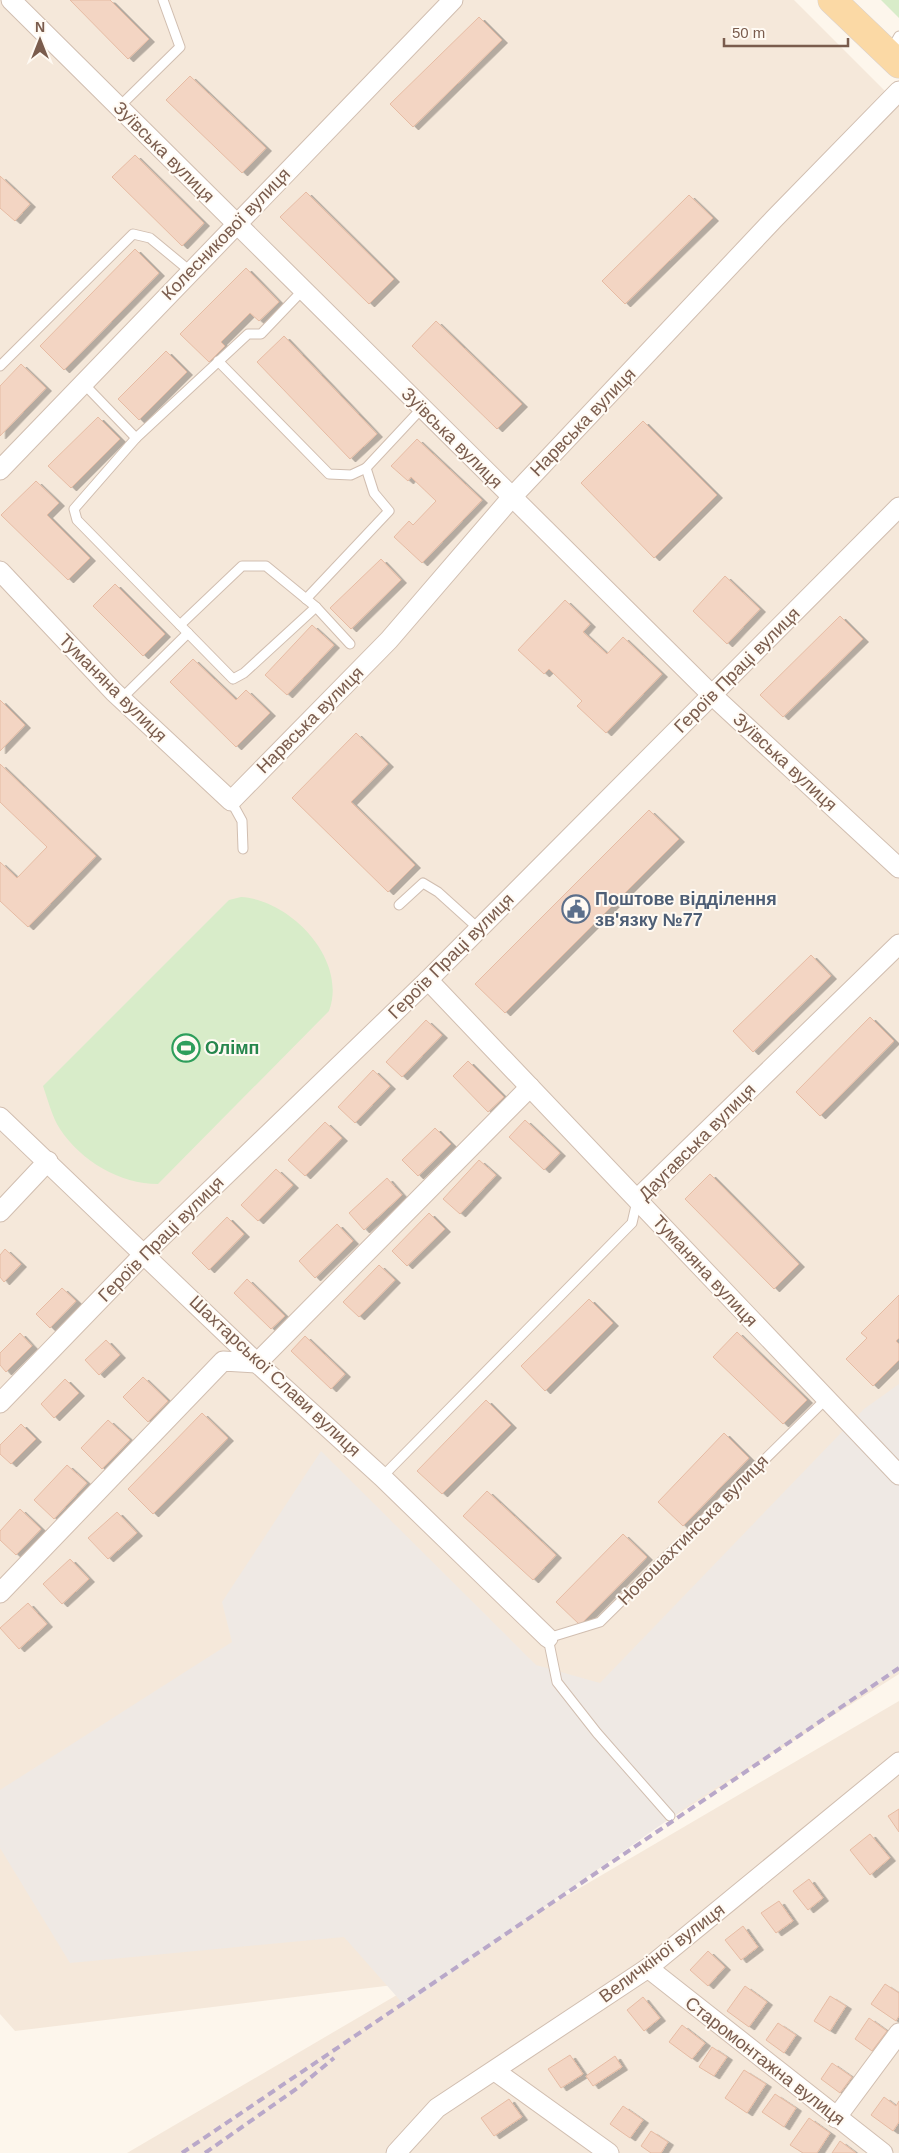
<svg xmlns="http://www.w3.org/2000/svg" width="899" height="2153" font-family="Helvetica,sans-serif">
	<defs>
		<filter id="shadow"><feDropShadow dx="5.5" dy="3" stdDeviation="0" flood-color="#0004"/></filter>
	</defs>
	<rect width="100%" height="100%" fill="#fdf6ec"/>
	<g fill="#f5e8da">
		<path d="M0,0H794L899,105V1674L410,1983L15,2031L0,2014Z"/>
		<path d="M899,1701V2153H127Z"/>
	</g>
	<path fill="#efe9e4" d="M899,1384V1670L686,1807L405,2006L344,1937L70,1963L0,1848V1790L232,1642L222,1602L321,1451L536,1665L600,1683L864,1409Z"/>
	<g fill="#d8ecc9">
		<path d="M881,0H899V18Z"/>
		<path d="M241,897C291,900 348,960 329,1011L158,1184C120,1184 81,1161 60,1129C52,1117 48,1100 43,1086L229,900Z"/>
	</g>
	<g fill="#f3d5c3" stroke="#e6bba3" filter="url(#shadow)">
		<path d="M70,0H110L149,39L128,59Z"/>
		<path d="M479,17L502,40L413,127L390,104Z"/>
		<path d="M190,76L266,148L242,173L166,100Z"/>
		<path d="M135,155L204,223L182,246L112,177Z"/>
		<path d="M0,176L30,204L15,221L0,208Z"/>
		<path d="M306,192L394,279L369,304L280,217Z"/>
		<path d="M689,195L713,218L625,304L602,281Z"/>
		<path d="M135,249L159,273L64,370L40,346Z"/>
		<path d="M246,268L279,302L259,321L250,313L221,342L225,346L209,362L180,334Z"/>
		<path d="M436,321L522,404L497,429L412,346Z"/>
		<path d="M284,336L377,434L350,459L257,362Z"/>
		<path d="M166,351L187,372L139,420L118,399Z"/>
		<path d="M21,364L46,388L0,436V386Z"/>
		<path d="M98,417L120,439L71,488L48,466Z"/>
		<path d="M643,421L717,495L654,558L581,483Z"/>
		<path d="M417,439L482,500L422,563L394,537L409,521L413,525L436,501L411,477L408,481L391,466Z"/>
		<path d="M36,481L59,503L47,515L90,558L68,580L1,515Z"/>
		<path d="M381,559L401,580L351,629L330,608Z"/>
		<path d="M725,576L760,609L727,644L693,611Z"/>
		<path d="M115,584L165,634L143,656L93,606Z"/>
		<path d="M565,600L590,624L583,632L607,654L623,637L662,674L606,733L577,706L582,701L549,669L544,674L518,650Z"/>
		<path d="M840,616L863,639L783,717L760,695Z"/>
		<path d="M312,625L334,645L287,695L265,675Z"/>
		<path d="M193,659L236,700L246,690L270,713L236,747L170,682Z"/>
		<path d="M0,700L25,725L0,751Z"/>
		<path d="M356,733L388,764L351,802L415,865L388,892L292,798Z"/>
		<path d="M0,764L96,856L28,927L0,901V862L17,878L47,847L0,802Z"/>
		<path d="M649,810L679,839L505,1013L475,984Z"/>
		<path d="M811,955L831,976L753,1052L733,1031Z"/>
		<path d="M870,1017L894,1041L820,1116L796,1092Z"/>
		<path d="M426,1020L442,1035L402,1077L386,1062Z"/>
		<path d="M468,1061L504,1097L488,1112L453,1076Z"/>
		<path d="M373,1070L390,1086L355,1123L338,1107Z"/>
		<path d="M525,1120L560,1153L544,1170L509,1137Z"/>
		<path d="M325,1122L342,1138L305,1176L288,1160Z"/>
		<path d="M435,1128L451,1144L418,1176L402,1160Z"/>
		<path d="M479,1160L496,1175L460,1214L443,1199Z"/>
		<path d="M276,1169L293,1185L258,1221L241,1205Z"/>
		<path d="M710,1174L799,1264L774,1289L685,1199Z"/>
		<path d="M387,1178L402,1195L364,1230L349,1213Z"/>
		<path d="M429,1213L445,1229L407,1266L392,1251Z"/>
		<path d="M227,1217L244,1234L209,1270L192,1253Z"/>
		<path d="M337,1224L353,1241L315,1278L299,1261Z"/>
		<path d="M5,1249L21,1264L4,1282L0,1277V1255Z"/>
		<path d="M379,1265L395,1280L359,1317L343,1302Z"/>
		<path d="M247,1279L285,1316L271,1329L234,1293Z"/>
		<path d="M62,1288L76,1301L50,1328L36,1314Z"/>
		<path d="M899,1295V1338L896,1341L899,1344V1360L873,1386L846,1359L867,1338L861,1333Z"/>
		<path d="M589,1299L613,1323L545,1391L521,1366Z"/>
		<path d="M737,1332L807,1400L783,1424L713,1357Z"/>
		<path d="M20,1333L32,1346L6,1372L0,1365V1353Z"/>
		<path d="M305,1336L345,1374L331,1389L291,1351Z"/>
		<path d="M106,1340L120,1355L99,1375L85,1360Z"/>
		<path d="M143,1377L168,1401L148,1422L123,1397Z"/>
		<path d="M65,1379L79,1393L54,1418L41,1404Z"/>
		<path d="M486,1400L511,1425L442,1494L417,1471Z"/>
		<path d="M202,1413L228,1438L153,1514L128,1489Z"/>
		<path d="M108,1420L130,1440L102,1469L81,1448Z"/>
		<path d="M21,1424L36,1439L11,1464L0,1454V1445Z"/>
		<path d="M724,1433L749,1458L683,1526L658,1502Z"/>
		<path d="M67,1465L87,1483L54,1519L34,1500Z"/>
		<path d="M487,1491L556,1555L533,1580L463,1516Z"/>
		<path d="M20,1509L41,1529L16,1555L0,1540V1531Z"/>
		<path d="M117,1512L137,1533L108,1559L88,1538Z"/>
		<path d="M623,1534L647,1557L580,1625L556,1602Z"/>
		<path d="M70,1559L89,1579L62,1604L43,1584Z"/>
		<path d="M28,1603L47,1624L19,1649L0,1628Z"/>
		<path d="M899,1809V1832L888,1816Z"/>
		<path d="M870,1834L890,1858L870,1875L850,1850Z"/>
		<path d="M809,1879L823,1898L808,1910L793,1891Z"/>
		<path d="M779,1901L793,1921L776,1933L761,1913Z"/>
		<path d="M743,1926L758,1947L741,1960L725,1940Z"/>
		<path d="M708,1951L725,1967L708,1986L690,1970Z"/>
		<path d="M885,1984L899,1993V2016L896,2021L871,2004Z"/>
		<path d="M745,1986L767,2002L749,2027L727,2011Z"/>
		<path d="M830,1996L846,2006L830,2031L814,2021Z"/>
		<path d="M643,1997L660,2018L644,2031L627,2010Z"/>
		<path d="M869,2018L887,2031L872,2051L855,2039Z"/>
		<path d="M778,2023L796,2035L784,2053L766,2040Z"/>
		<path d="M682,2025L705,2043L692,2059L669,2042Z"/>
		<path d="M712,2047L727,2057L714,2076L699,2067Z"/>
		<path d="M570,2055L583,2074L561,2088L548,2069Z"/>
		<path d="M615,2056L622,2067L593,2086L586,2076Z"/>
		<path d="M832,2063L852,2077L840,2093L821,2079Z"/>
		<path d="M744,2070L766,2084L747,2113L725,2098Z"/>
		<path d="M775,2094L796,2108L784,2127L762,2112Z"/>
		<path d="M884,2097L896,2106L899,2101V2122L893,2131L871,2115Z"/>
		<path d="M509,2099L522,2117L494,2136L481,2118Z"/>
		<path d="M623,2106L643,2120L630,2138L610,2124Z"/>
		<path d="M809,2118L830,2133L817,2153H803L790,2145Z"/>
		<path d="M651,2131L668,2142L661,2153H651L641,2146Z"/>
		<path d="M840,2141L856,2153H832Z"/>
	</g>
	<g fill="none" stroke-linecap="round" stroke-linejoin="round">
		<g stroke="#d1beb0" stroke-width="11">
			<g id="service">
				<path d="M890,52L899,36"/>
				<path d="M119,107L180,47L163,0"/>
				<path d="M303,290L261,334H248L136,438L74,509L77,520L233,679L244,673L316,607"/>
				<path d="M218,361L329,474L351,475L366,468L422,408"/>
				<path d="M0,366L133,234L150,238L190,271"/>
				<path d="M83,383L136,438"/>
				<path d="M306,599L389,511L374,493L366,468"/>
				<path d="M180,625L242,566H266L316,607L350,644"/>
				<path d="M121,699L188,633"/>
				<path d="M231,801L242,821L243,849"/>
				<path d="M399,905L423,883L438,892L479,929"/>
				<path d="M382,1477L632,1223L637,1201"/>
				<path d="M670,1816L597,1733L557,1682L548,1638L600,1622L825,1400"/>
			</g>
		</g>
		<g stroke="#d1beb0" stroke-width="21">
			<g id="minor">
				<path d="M11,0L712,695L899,868"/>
				<path d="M0,470L453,0"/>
				<path d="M0,571L114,692L231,801L389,640L512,497L774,219L899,91"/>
				<path d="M428,980L899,1475"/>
				<path d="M0,1117L257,1363L382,1477L548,1638"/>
				<path d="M637,1199L899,944"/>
				<path d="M0,1212L48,1161"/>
				<path d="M0,1403L145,1253L428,980L899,507"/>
				<path d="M0,1593L223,1361L257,1363L530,1087"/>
				<path d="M648,1968L883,2153"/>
				<path d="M495,2071L609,2153"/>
				<path d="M836,2118L899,2033"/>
				<path d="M396,2153L437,2108L648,1968L899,1762"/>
			</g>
		</g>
		<g stroke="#dad1cd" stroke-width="29">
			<path id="primary" d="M832,0L899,64"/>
		</g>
		<use href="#service" stroke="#fff" stroke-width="9"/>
		<use href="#minor" stroke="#fff" stroke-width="19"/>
		<use href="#primary" stroke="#fbd9a5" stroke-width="28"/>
		<g stroke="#b9a8c9" stroke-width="4" stroke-dasharray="8 5" stroke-linecap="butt">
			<path d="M182,2153L899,1668"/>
			<path d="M205,2153L299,2087L334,2058"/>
		</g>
	</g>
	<defs>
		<g id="civic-ring" transform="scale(1.4375)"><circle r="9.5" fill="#fffaf3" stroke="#5c6f8a" stroke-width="1.5"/><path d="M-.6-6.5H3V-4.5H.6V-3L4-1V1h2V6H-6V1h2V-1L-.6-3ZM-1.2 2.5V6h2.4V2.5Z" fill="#5c6f8a"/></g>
		<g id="stadium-ring" transform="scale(1.4375)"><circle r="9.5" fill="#fffaf3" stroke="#2e9e5b" stroke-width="1.5"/><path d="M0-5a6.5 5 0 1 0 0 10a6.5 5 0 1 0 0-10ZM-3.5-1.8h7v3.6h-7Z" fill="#2e9e5b"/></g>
	</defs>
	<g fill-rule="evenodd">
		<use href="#civic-ring" x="576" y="909"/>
		<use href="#stadium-ring" x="186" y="1048"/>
	</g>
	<g text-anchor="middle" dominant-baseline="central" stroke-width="4" stroke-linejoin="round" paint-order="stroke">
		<g font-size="18" fill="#7a5c4d" stroke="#fffaf3">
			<text transform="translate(164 152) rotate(45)">Зуївська вулиця</text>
			<text transform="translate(226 234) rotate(-46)">Колесникової вулиця</text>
			<text transform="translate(583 422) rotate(-46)">Нарвська вулиця</text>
			<text transform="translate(452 438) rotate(45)">Зуївська вулиця</text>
			<text transform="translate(737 670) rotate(-45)">Героїв Праці вулиця</text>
			<text transform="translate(113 688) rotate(45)">Туманяна вулиця</text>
			<text transform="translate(310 720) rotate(-45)">Нарвська вулиця</text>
			<text transform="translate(785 762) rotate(43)">Зуївська вулиця</text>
			<text transform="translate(451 956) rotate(-45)">Героїв Праці вулиця</text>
			<text transform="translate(697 1142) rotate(-45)">Даугавська вулиця</text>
			<text transform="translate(161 1239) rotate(-45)">Героїв Праці вулиця</text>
			<text transform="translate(705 1271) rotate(47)">Туманяна вулиця</text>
			<text transform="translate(275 1376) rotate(43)">Шахтарської Слави вулиця</text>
			<text transform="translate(693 1530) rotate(-45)">Новошахтинська вулиця</text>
			<text transform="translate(662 1953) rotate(-37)">Величкіної вулиця</text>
			<text transform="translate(765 2061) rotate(38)">Старомонтажна вулиця</text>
		</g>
		<g font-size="18" font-weight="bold" fill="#4e5e75" stroke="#fffaf3" text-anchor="start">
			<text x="595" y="899">Поштове відділення<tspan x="595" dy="21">зв'язку №77</tspan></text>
		</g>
		<g font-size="18" font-weight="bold" fill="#27864d" stroke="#fffaf3" text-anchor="start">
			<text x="205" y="1048">Олімп</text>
		</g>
	</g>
	<g transform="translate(40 40)" stroke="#fffaf3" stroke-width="4" paint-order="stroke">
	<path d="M0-4L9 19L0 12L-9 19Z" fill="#7a5c4d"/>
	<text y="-8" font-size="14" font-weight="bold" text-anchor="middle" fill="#7a5c4d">N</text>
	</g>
	<path d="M724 38v8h124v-8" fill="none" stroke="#7a5c4d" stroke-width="2.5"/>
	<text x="732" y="38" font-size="15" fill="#7a5c4d" stroke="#fffaf3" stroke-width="4" paint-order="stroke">50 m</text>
</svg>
